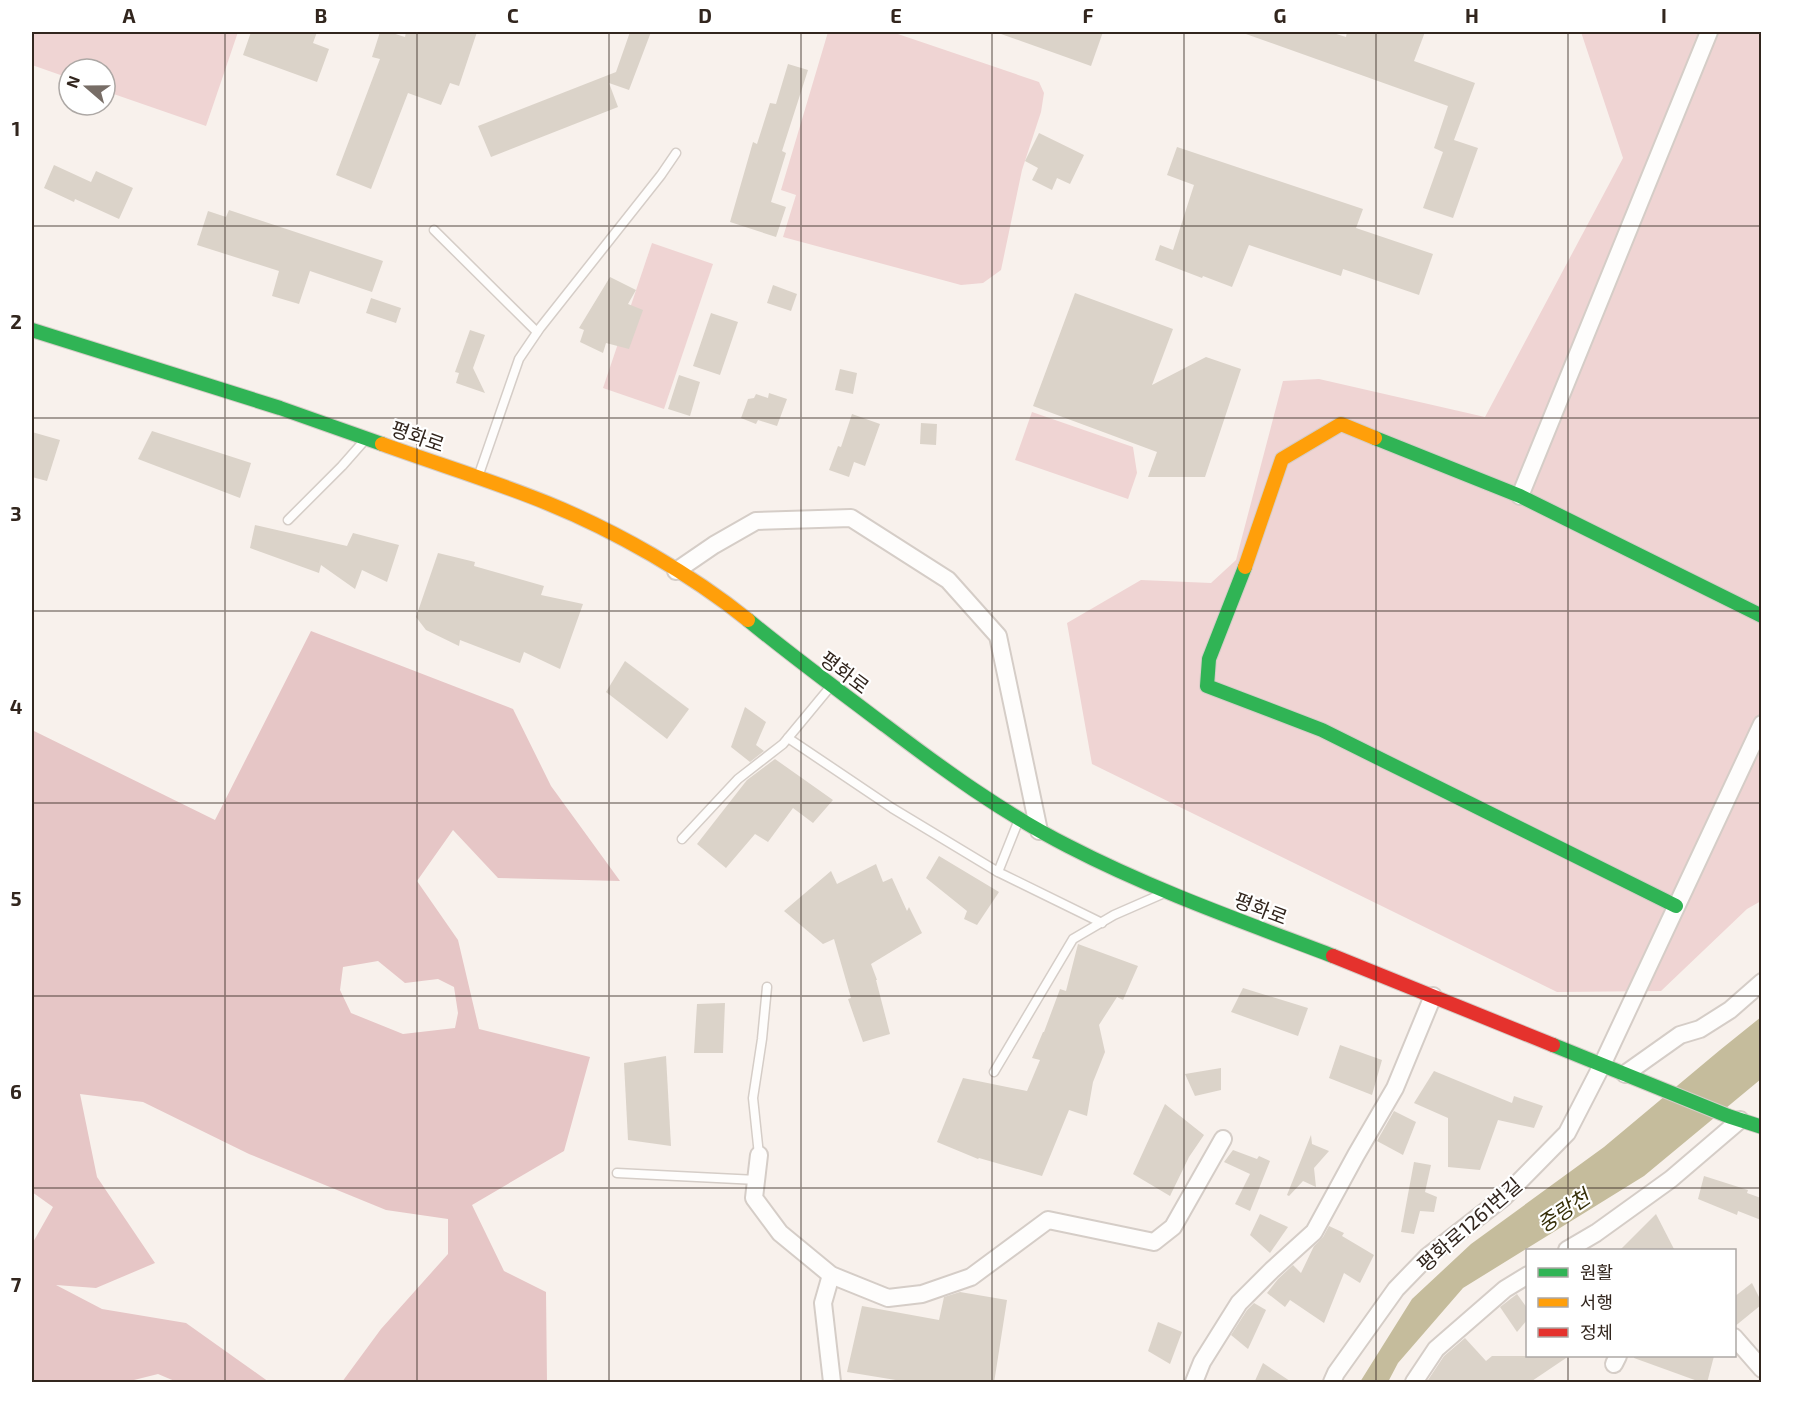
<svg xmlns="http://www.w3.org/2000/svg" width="1793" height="1414" font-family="'Exo 2','Noto Sans KR',sans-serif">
	<rect width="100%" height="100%" fill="#f8f1ec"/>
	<g fill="#efd4d3">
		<path d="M32,32H238L206,126L105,91V69H69V78L32,65Z"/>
		<path d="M828,32H892L1039,82L1044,93L1041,112L1022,170L1001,270L983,283L961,285L783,237L796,195L781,190Z"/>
		<path d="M1581,32H1761V901L1747,909L1661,991L1557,992L1092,764L1067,623L1141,580L1211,583L1236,560L1283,381L1319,379L1485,417L1623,158Z"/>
		<path d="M652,243L713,264L664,409L603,388Z"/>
		<path d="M1032,412L1133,447L1137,473L1128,499L1015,460Z"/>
	</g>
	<path fill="#e6c6c6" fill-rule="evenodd" d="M311,631L513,709L551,786L620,881L498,878L453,830L417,881L458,940L479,1029L590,1057L564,1151L472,1205L504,1271L546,1292L547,1382H342L381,1329L448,1254V1219L386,1210L249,1154L143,1102L80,1094L97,1177L155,1263L96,1288L56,1285L102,1309L186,1323L269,1382H177L158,1374L126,1382H32V1244L53,1207L32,1192V730L215,820ZM378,961L405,983L438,979L454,987L458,1013L455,1028L403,1034L351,1013L340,990L343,967Z"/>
	<path fill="#c5bc9c" d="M1761,1017V1079L1644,1176L1463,1288L1398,1363L1388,1382H1360L1412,1299L1471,1244L1604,1147L1720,1050Z"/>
	<g fill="#dbd3c9">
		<path d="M251,32H317L313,43L329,49L317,82L243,55Z"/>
		<path d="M380,32H389L405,37L406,32H477L459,86L450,83L441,105L408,93L371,189L336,175L380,59L372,57Z"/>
		<path d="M630,32H651L629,90L609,83L618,107L491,157L478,126L616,72Z"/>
		<path d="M1001,32H1103L1091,66L1001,34Z"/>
		<path d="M1247,32H1330L1346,37L1347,32H1425L1414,61L1475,83L1454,140L1478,148L1453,218L1423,208L1443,152L1434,148L1448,106L1246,34Z"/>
		<path d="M788,64L808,70L782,151L786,153L771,202L786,207L776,237L730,222L753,142L757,144L770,103L776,104Z"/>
		<path d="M1039,133L1084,155L1070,184L1057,178L1052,190L1032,180L1038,168L1025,161Z"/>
		<path d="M1177,147L1363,209L1356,228L1433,254L1419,295L1343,269L1341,276L1249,245L1232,287L1203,276L1202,278L1155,260L1160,245L1173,250L1194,185L1167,175Z"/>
		<path d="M54,165L91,182L96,171L133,188L119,219L75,199L74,202L44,188Z"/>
		<path d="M229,210L383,261L372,292L310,271L299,304L272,296L279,271L197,245L208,211L226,217Z"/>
		<path d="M610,277L636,290L628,304L643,310L629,349L606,343L603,353L580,342L584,330L579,328Z"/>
		<path d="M773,285L797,294L791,311L767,303Z"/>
		<path d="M1075,293L1173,329L1152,385L1206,357L1241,369L1205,477H1148L1157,452L1033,406Z"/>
		<path d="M371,298L401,308L396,323L366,313Z"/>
		<path d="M711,313L738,322L720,375L693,366Z"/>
		<path d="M470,330L485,335L473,368L485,393L456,383L459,373L455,372Z"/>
		<path d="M840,369L857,373L853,394L835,390Z"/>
		<path d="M679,375L700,382L690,416L668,409Z"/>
		<path d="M769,393L787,399L777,426L758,420L756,424L741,418L748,399L754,398L756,394L768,398Z"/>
		<path d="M852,414L880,424L865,466L854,462L849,477L829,470L838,446L841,447Z"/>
		<path d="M921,423L937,424L936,445L920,444Z"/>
		<path d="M152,431L251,463L240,498L138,459Z"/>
		<path d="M32,432L60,440L47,481L32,477Z"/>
		<path d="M255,525L347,546L353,533L399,545L387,582L362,570L355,589L321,565L319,573L250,548Z"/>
		<path d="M438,553L475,562L474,566L544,586L541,595L583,604L560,669L524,652L520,663L460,640L459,646L426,630L416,617Z"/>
		<path d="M625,661L689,709L667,739L606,692Z"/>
		<path d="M745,707L766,722L756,745L764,751L750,762L731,747Z"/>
		<path d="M775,759L833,800L813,823L793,808L768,842L755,834L726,868L697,844L747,780Z"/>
		<path d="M939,856L999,892L977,925L964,919L967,911L926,878Z"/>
		<path d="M876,864L883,882L892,878L907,911L909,907L922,933L871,964L877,980H876L890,1034L863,1042L848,999L851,998L834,939L823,944L784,911L831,871L837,884Z"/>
		<path d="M1078,944L1138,966L1123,1000L1117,997L1099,1025L1105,1052L1093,1082L1087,1116L1069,1110L1042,1176L979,1158L978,1159L937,1142L963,1078L1027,1091L1040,1060L1032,1058L1043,1032H1044L1060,989L1066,991Z"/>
		<path d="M1243,988L1308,1008L1298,1036L1231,1012Z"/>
		<path d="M725,1003L723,1053H694L697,1004Z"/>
		<path d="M1340,1045L1382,1060L1372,1095L1329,1078Z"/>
		<path d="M666,1056L671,1146L628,1140L624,1063Z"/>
		<path d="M1221,1068V1090L1195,1096L1185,1074Z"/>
		<path d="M1434,1071L1512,1103L1514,1096L1543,1106L1534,1128L1498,1120L1480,1170L1448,1167V1118L1414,1103Z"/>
		<path d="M1165,1104L1204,1135L1189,1157L1170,1196L1133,1174Z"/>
		<path d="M1394,1111L1416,1122L1403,1155L1377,1141Z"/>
		<path d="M1311,1135L1312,1144L1329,1151L1314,1168L1316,1187L1303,1181L1289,1196L1287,1195Z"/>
		<path d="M1233,1150L1257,1159L1259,1156L1270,1161L1250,1211L1235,1204L1250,1174L1224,1162Z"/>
		<path d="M1414,1162L1431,1165L1425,1192L1437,1197L1434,1212L1420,1211L1414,1234L1401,1232Z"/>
		<path d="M1704,1176L1748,1190L1747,1193L1761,1198V1220L1738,1211L1737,1215L1698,1199Z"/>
		<path d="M1260,1214L1288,1227L1270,1253L1250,1235Z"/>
		<path d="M1656,1214L1675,1251H1619Z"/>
		<path d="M1329,1226L1344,1233L1342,1236L1374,1255L1360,1283L1344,1273L1324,1323L1290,1300L1285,1307L1267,1293L1278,1279L1293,1265L1301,1273L1314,1246L1323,1237Z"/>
		<path d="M1752,1283L1761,1301V1305L1734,1327V1297Z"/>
		<path d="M960,1292L1007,1300L994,1383H914L847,1372L862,1306L939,1320L944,1297Z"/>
		<path d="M1517,1294L1527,1308V1320L1517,1332L1500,1307Z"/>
		<path d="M1254,1303L1266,1310L1248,1349L1231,1335L1247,1310Z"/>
		<path d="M1158,1322L1182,1332L1170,1364L1148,1351Z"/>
		<path d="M1465,1338L1486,1361L1492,1356H1569L1529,1383H1426L1444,1356Z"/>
		<path d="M1634,1356H1714L1707,1383H1703L1634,1358Z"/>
		<path d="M1263,1363L1293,1383H1254Z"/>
	</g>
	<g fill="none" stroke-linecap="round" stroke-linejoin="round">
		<g stroke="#d5cdc7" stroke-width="11">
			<g id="lane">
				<path d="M434,230L537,332"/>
				<path d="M478,477L519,359L540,328L661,175L676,153"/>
				<path d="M288,520L342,466L364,441"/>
				<path d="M788,738L892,808L998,872L1018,822"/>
				<path d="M682,839L738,779L783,744L831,686"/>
				<path d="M998,872L1102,923"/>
				<path d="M994,1072L1073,939L1114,915L1162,894"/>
				<path d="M759,1155L753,1098L762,1039L767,987"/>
				<path d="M617,1173L757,1180"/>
			</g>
		</g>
		<g stroke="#d5cdc7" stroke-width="20">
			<g id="street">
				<path d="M1520,496L1709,32"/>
				<path d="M676,571L714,545L756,521L851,518L948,580L998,636L1039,831"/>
				<path d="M1625,1074L1680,1035L1700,1029L1730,1010L1762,982"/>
				<path d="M759,1155L754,1198L780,1233L831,1275L888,1298L922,1294L971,1277L1048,1220L1154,1242L1173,1227L1223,1139"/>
				<path d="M1567,1250L1596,1233L1671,1179L1740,1120"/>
				<path d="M831,1275L823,1303L832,1382"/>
				<path d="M1734,1337L1762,1369"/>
				<path d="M1614,1364L1618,1356"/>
				<path d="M1194,1382L1202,1362L1239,1303L1272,1270L1314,1232L1356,1155L1395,1088L1433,996"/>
				<path d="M1332,1382L1336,1373L1396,1289L1427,1257L1504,1197L1567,1133L1602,1065L1762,724"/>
				<path d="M1414,1382L1436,1349L1505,1289L1528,1275"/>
			</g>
		</g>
		<g stroke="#d5cdc7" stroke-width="16">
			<g id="fast">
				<path d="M32,330L280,408L382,444"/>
				<path d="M1375,438L1520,496L1762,616"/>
				<path d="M1245,567L1209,659L1207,686L1322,730L1676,906"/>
				<path d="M748,620C793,657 839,691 886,726C944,770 1003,813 1068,846C1153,890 1244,922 1333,956"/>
				<path d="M1553,1045L1728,1116L1762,1127"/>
			</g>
		</g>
		<g stroke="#d5cdc7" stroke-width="16">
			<g id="slow">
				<path d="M382,444C437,464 493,481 547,503C616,531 691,574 748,620"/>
				<path d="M1245,567L1282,459L1341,424L1375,438"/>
			</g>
		</g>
		<g stroke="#d5cdc7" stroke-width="16">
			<path id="jam" d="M1333,956L1553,1045"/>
		</g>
		<use href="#lane" stroke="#fefdfc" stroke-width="8"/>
		<use href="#street" stroke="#fefdfc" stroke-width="16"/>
		<use href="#fast" stroke="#30b455" stroke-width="14"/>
		<use href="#slow" stroke="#ff9f0a" stroke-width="14"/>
		<use href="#jam" stroke="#e5322d" stroke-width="14"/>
	</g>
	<path fill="none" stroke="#32261e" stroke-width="1.5" stroke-opacity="0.55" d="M225,32V1382M417,32V1382M609,32V1382M801,32V1382M992,32V1382M1184,32V1382M1376,32V1382M1568,32V1250M32,226H1762M32,418H1762M32,611H1762M32,803H1762M32,996H1762M32,1188H1762M1568,1356V1382"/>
	<g text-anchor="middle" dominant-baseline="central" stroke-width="4.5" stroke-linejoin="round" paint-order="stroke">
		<g font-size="20" fill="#32261e" stroke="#fff">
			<text transform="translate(418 436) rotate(19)">평화로</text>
			<text transform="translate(845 672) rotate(37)">평화로</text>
			<text transform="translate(1261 908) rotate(21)">평화로</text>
			<text transform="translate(1469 1224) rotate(-41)">평화로1261번길</text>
		</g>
		<g font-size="21" font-style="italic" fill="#37300a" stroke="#fff">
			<text transform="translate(1563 1210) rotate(-34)">중랑천</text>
		</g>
	</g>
	<rect width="1793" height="1414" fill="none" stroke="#ffffff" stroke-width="66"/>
	<rect x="1526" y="1249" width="210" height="108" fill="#ffffff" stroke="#ada8a5" stroke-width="1.5"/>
	<rect x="1538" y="1268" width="30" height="9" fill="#30b455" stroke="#ada8a5" stroke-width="1.5"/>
	<text x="1580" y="1279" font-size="18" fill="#32261e">원활</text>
	<rect x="1538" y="1298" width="30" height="9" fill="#ff9f0a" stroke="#ada8a5" stroke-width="1.5"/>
	<text x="1580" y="1309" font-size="18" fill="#32261e">서행</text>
	<rect x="1538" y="1328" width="30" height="9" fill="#e5322d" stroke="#ada8a5" stroke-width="1.5"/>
	<text x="1580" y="1339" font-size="18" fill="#32261e">정체</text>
	<g transform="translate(87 87) rotate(290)"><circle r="28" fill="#ffffff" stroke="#ada8a5" stroke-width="1.5"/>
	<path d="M0-4.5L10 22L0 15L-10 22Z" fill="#776d66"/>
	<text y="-9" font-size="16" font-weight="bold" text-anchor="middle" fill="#32261e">N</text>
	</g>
	<rect x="33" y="33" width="1727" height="1348" fill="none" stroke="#32261e" stroke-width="2"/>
	<g font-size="20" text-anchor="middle" font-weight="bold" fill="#32261e">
		<text x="129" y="23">A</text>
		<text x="321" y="23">B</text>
		<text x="513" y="23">C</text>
		<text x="705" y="23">D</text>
		<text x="896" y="23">E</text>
		<text x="1088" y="23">F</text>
		<text x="1280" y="23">G</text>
		<text x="1472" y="23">H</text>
		<text x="1664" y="23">I</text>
		<text x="16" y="136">1</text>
		<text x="16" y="329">2</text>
		<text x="16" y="521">3</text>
		<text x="16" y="714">4</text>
		<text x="16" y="906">5</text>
		<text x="16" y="1099">6</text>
		<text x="16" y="1292">7</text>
	</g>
</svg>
